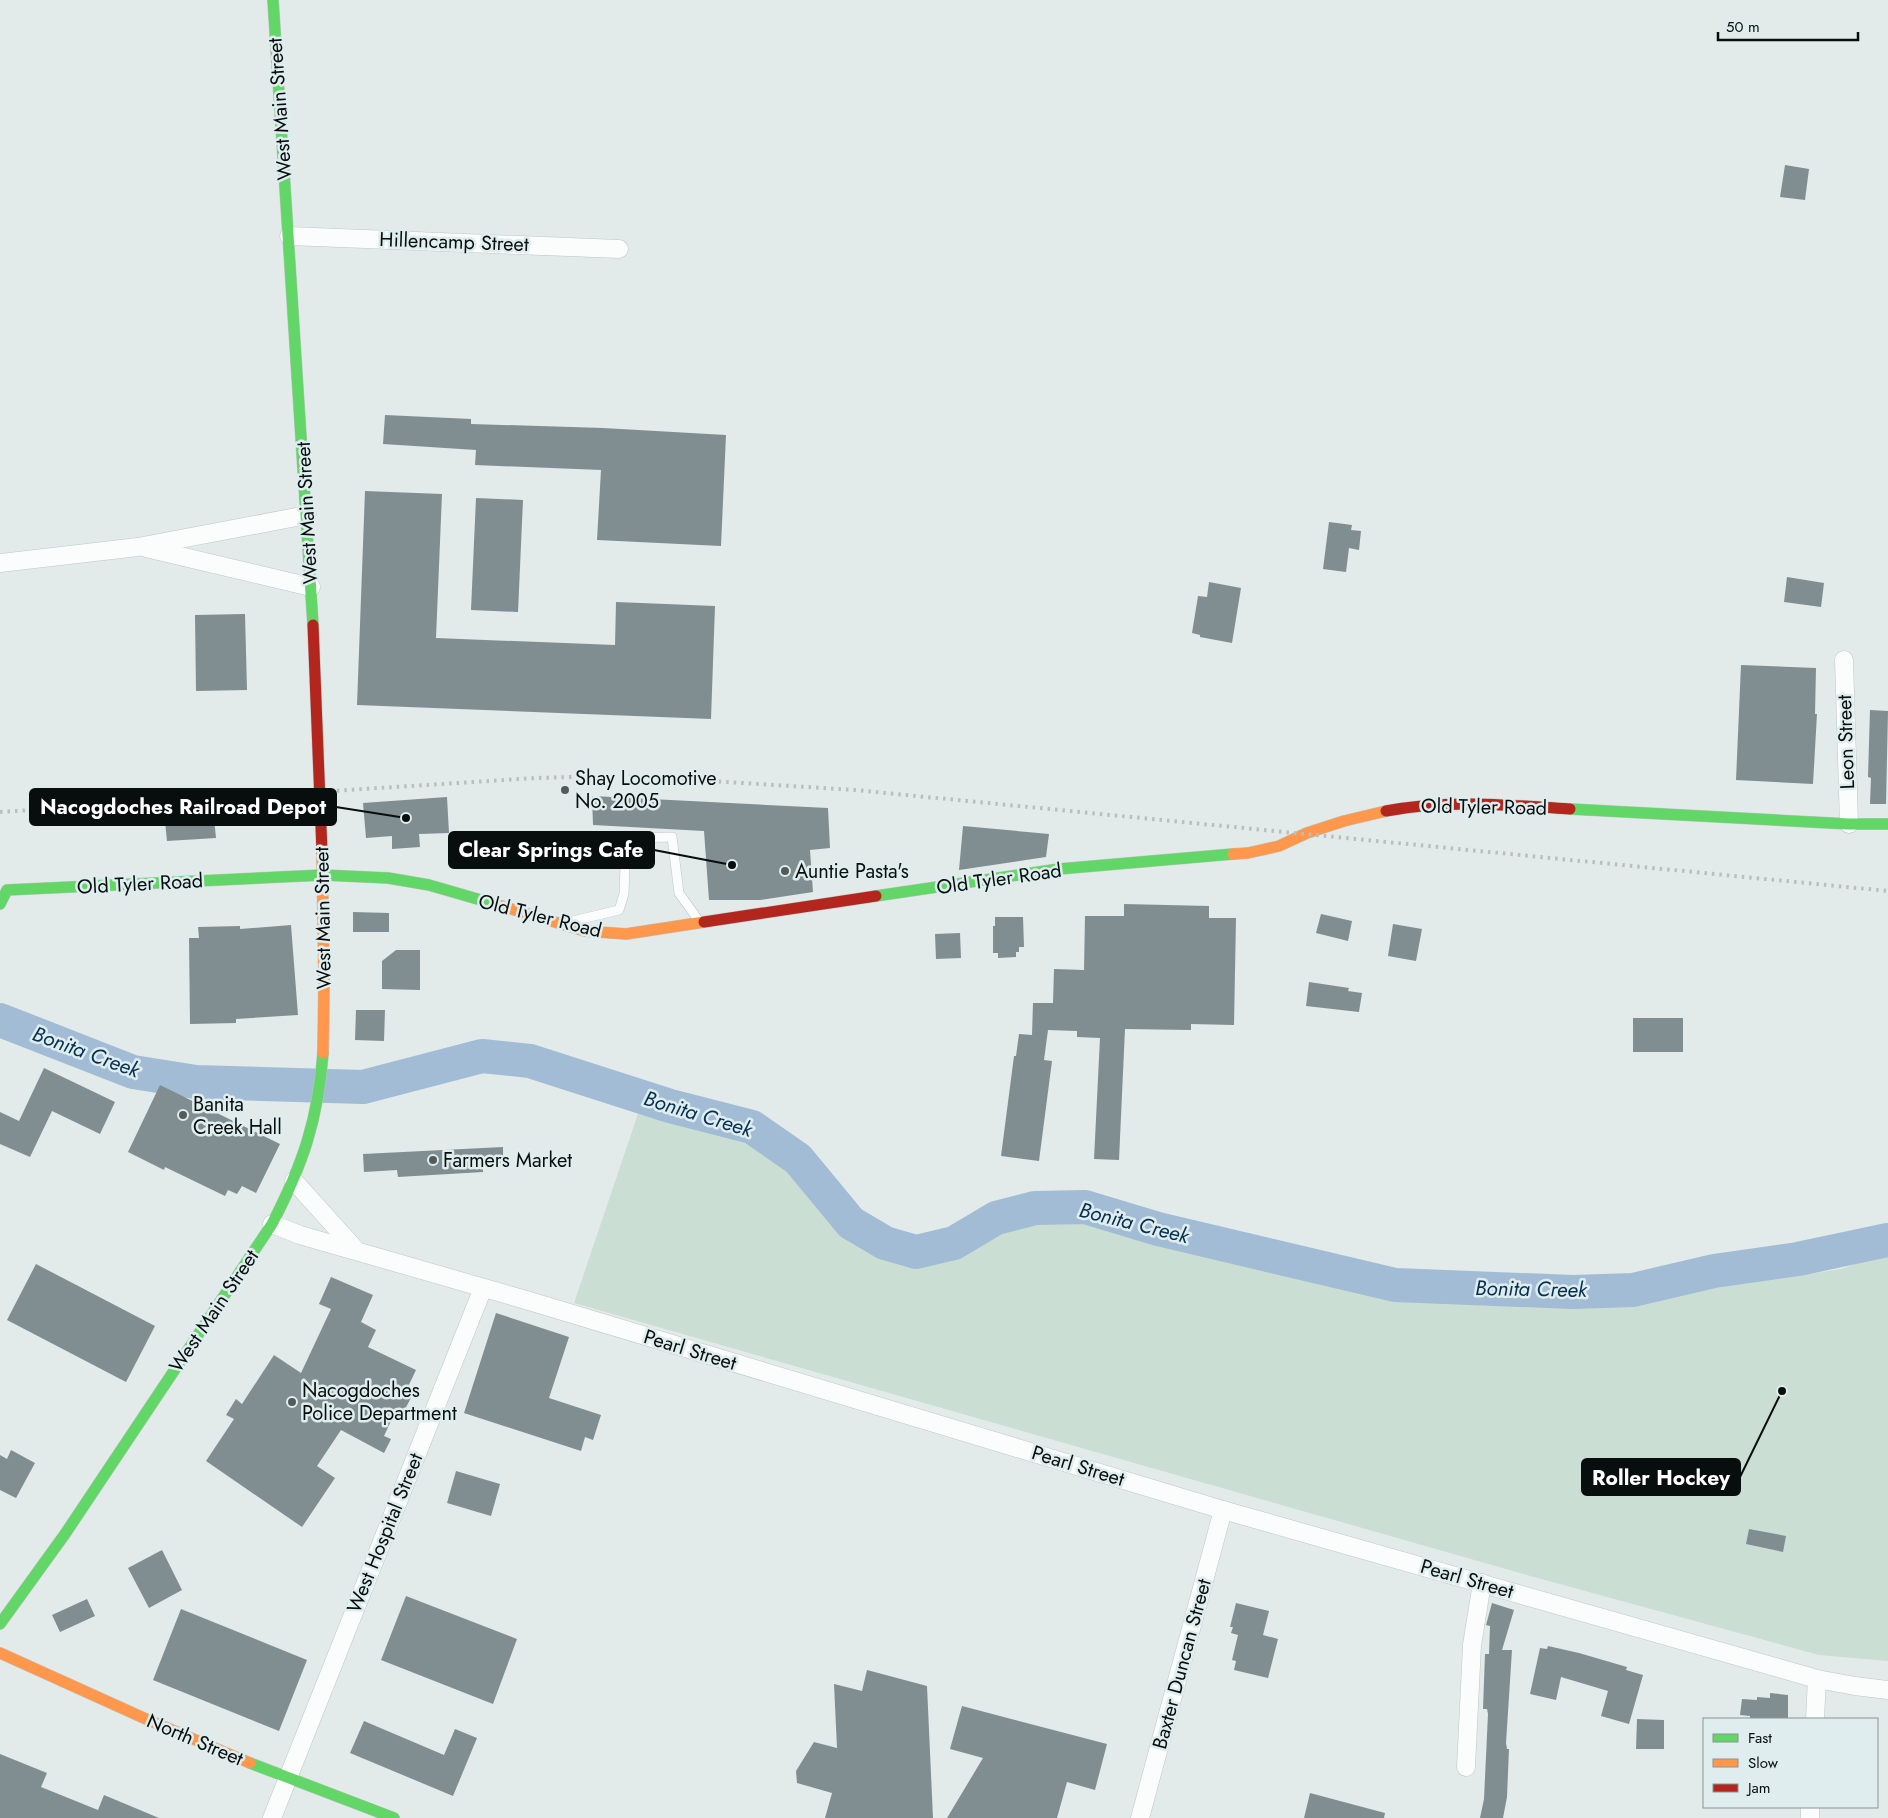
<svg xmlns="http://www.w3.org/2000/svg" width="1888" height="1818" font-family="Jost,sans-serif">
	<rect width="100%" height="100%" fill="#e2eaea"/>
	<path fill="#cbded3" d="M641,1105L753,1130L796,1162L847,1225L883,1247L916,1257L956,1249L1002,1224L1035,1215H1083L1393,1294L1542,1297L1639,1295L1713,1279L1781,1278L1841,1269L1888,1253V1661L1819,1655L1534,1577L574,1303Z"/>
	<g fill="none" stroke-linecap="round" stroke-linejoin="round">
		<path stroke="#a1bcd4" stroke-width="34" d="M0,1020L133,1072L196,1082L363,1087L482,1056L530,1061L670,1106L752,1127L798,1159L851,1223L885,1243L916,1252L954,1243L996,1218L1035,1208L1085,1207L1158,1229L1395,1285L1573,1292L1633,1290L1714,1271L1798,1259L1888,1240"/>
	</g>
	<g fill="#808e92">
		<path d="M1785,165L1809,169L1805,200L1780,197Z"/>
		<path d="M385,415L471,419V424L603,428L726,435L721,546L597,540L601,470L475,465L476,450L383,444Z"/>
		<path d="M365,491L442,494L436,638L615,645L616,602L715,606L711,719L357,705Z"/>
		<path d="M476,498L523,500L518,612L471,610Z"/>
		<path d="M1329,522L1352,525L1351,530L1361,531L1359,550L1349,548L1346,572L1323,569Z"/>
		<path d="M1787,577L1824,583L1821,607L1784,602Z"/>
		<path d="M1209,582L1241,588L1232,643L1200,637V635L1192,633L1198,596L1207,597Z"/>
		<path d="M245,614L247,690L196,691L195,615Z"/>
		<path d="M1741,665L1816,668L1815,714H1817L1813,784L1736,780Z"/>
		<path d="M1870,710L1888,711L1886,804H1870L1871,778L1868,777Z"/>
		<path d="M592,796L828,808L830,848L810,850L813,892L760,900H709L704,831L593,825Z"/>
		<path d="M447,797L449,833L419,834L420,847L392,849V836L366,838L363,803Z"/>
		<path d="M214,818L216,838L167,841L165,821Z"/>
		<path d="M963,826L1049,834L1046,857L959,870Z"/>
		<path d="M1124,904L1209,906V918H1236L1234,1025L1191,1024V1030L1125,1029L1119,1160L1094,1159L1100,1038L1077,1037V1031L1048,1030L1044,1060L1052,1061L1039,1161L1001,1156L1014,1056H1016L1019,1034L1032,1035L1033,1003H1053L1054,969L1084,970L1085,916H1124Z"/>
		<path d="M353,912L389,913V932H353Z"/>
		<path d="M1321,914L1352,921L1348,941L1316,933Z"/>
		<path d="M995,917H1023L1024,947H1019V952H1016V957L998,958V953H993V926H995Z"/>
		<path d="M1393,924L1422,929L1416,961L1388,956Z"/>
		<path d="M291,925L298,1015L236,1019V1023L190,1024L189,938H199L198,927L240,926V929Z"/>
		<path d="M960,933L961,958L936,959L935,934Z"/>
		<path d="M396,950H420V990L382,989V961Z"/>
		<path d="M1309,982L1349,988L1348,991L1362,993L1359,1012L1306,1006Z"/>
		<path d="M356,1010H385L384,1041L355,1040Z"/>
		<rect x="1633" y="1018" width="50" height="34"/>
		<path d="M44,1068L115,1102L100,1134L52,1111L30,1157L0,1144V1112L19,1121Z"/>
		<path d="M160,1085L280,1144L256,1193L242,1186L237,1194L228,1190L225,1196L165,1167L164,1170L128,1152Z"/>
		<path d="M503,1147V1166L483,1167V1172L398,1177L397,1170L364,1172L363,1154Z"/>
		<path d="M36,1264L155,1326L126,1382L7,1320Z"/>
		<path d="M331,1277L373,1295L361,1322L376,1330L368,1347L416,1370L406,1391L413,1394L404,1411L397,1408L384,1436L391,1439L384,1453L341,1430L317,1466L335,1478L302,1527L206,1461L234,1419L226,1415L236,1399L242,1404L274,1355L301,1373L331,1309L319,1304Z"/>
		<path d="M496,1313L569,1337L549,1398L601,1415L593,1440L585,1437L581,1451L464,1413Z"/>
		<path d="M11,1450L35,1463L16,1498L0,1490V1455L7,1459Z"/>
		<path d="M456,1471L500,1484L491,1516L447,1503Z"/>
		<path d="M1749,1529L1786,1536L1783,1552L1746,1544Z"/>
		<path d="M162,1550L182,1590L149,1608L128,1568Z"/>
		<path d="M406,1596L517,1639L493,1704L381,1660Z"/>
		<path d="M87,1599L95,1616L60,1632L52,1615Z"/>
		<path d="M1236,1603L1269,1611L1263,1635L1278,1639L1268,1678L1234,1670L1236,1661L1232,1660L1238,1635L1231,1633L1233,1627H1230Z"/>
		<path d="M1492,1603L1514,1610L1502,1650H1512L1506,1743L1507,1749H1509L1507,1797L1503,1818H1480L1484,1799L1488,1714L1487,1709H1483L1485,1654H1489L1490,1626L1486,1625Z"/>
		<path d="M181,1609L307,1660L279,1731L153,1680Z"/>
		<path d="M1548,1646L1579,1653L1627,1667L1626,1670L1643,1675L1629,1724L1601,1716L1608,1691L1561,1677L1556,1700L1530,1694L1540,1648L1547,1649Z"/>
		<path d="M867,1670L927,1686L933,1818H825L832,1793L797,1783L796,1771L814,1742L837,1748L834,1684L862,1691Z"/>
		<path d="M1770,1693L1788,1695V1719H1750V1716L1740,1715L1742,1699L1757,1700V1697L1770,1698Z"/>
		<path d="M962,1706L1107,1744L1095,1790L1067,1782L1057,1818H947L983,1758L950,1749Z"/>
		<path d="M1637,1719L1664,1720V1749H1636Z"/>
		<path d="M364,1721L444,1755L455,1729L477,1738L453,1796L350,1753Z"/>
		<path d="M0,1754L47,1773L41,1787L98,1810L104,1795L159,1818H0Z"/>
		<path d="M1310,1793L1385,1813L1384,1818H1304Z"/>
	</g>
	<g fill="none" stroke-linecap="round" stroke-linejoin="round">
		<g stroke="#bfc6c6" stroke-width="10">
			<path id="lane" d="M573,921L619,910L624,894L626,838L672,837L679,893L699,921"/>
		</g>
		<g stroke="#bfc6c6" stroke-width="19">
			<g id="street">
				<path d="M289,236L619,249"/>
				<path d="M146,548L311,587"/>
				<path d="M0,563L138,547L307,515"/>
				<path d="M1844,660L1849,824"/>
				<path d="M294,1181L357,1251"/>
				<path d="M272,1224L300,1235L526,1300L1223,1510L1817,1679L1855,1686L1888,1690"/>
				<path d="M1815,1719L1817,1679"/>
				<path d="M1466,1767L1472,1645L1482,1583"/>
				<path d="M272,1818L483,1288"/>
				<path d="M1140,1818L1223,1510"/>
				<path d="M1810,1818V1807"/>
			</g>
		</g>
		<g stroke="#bfc6c6" stroke-width="12">
			<g id="fast">
				<path d="M273,0L313,625"/>
				<path d="M1570,809L1849,824H1888"/>
				<path d="M876,896L1059,869L1233,854"/>
				<path d="M0,904L7,890L323,875L388,878L429,885L498,905"/>
				<path d="M0,1624L65,1534L272,1224C303,1164 318,1120 323,1053"/>
				<path d="M250,1763L394,1818"/>
			</g>
		</g>
		<g stroke="#bfc6c6" stroke-width="12">
			<g id="slow">
				<path d="M322,852L324,981L323,1053"/>
				<path d="M1233,854L1248,853L1279,846L1307,833L1344,821L1386,811"/>
				<path d="M498,905L585,931L626,934L704,922"/>
				<path d="M0,1653L146,1719L250,1763"/>
			</g>
		</g>
		<g stroke="#bfc6c6" stroke-width="12">
			<g id="jam">
				<path d="M313,625L322,852"/>
				<path d="M1386,811C1447,799 1509,805 1570,809"/>
				<path d="M704,922L876,896"/>
			</g>
		</g>
		<use href="#lane" stroke="#fbfcfc" stroke-width="9"/>
		<use href="#street" stroke="#fbfcfc" stroke-width="18"/>
		<use href="#fast" stroke="#63d668" stroke-width="11"/>
		<use href="#slow" stroke="#ff974d" stroke-width="11"/>
		<use href="#jam" stroke="#b3261e" stroke-width="11"/>
		<path stroke="#bcbebe" stroke-width="4" stroke-dasharray="2.5 5" stroke-linecap="butt" d="M0,812L536,778L611,776L647,777L855,790L1888,891"/>
	</g>
	<g fill="#545a5a" stroke="#dfedee" stroke-width="2">
		<circle cx="565" cy="790" r="5"/>
		<circle cx="785" cy="871" r="5"/>
		<circle cx="183" cy="1115" r="5"/>
		<circle cx="433" cy="1160" r="5"/>
		<circle cx="292" cy="1402" r="5"/>
	</g>
	<g text-anchor="middle" dominant-baseline="central" stroke-width="5" stroke-linejoin="round" paint-order="stroke">
		<g font-size="20" fill="#080d0d" stroke="#dfedee">
			<text transform="translate(280 109) rotate(-94)">West Main Street</text>
			<text transform="translate(454 242) rotate(2)">Hillencamp Street</text>
			<text transform="translate(307 513) rotate(-93)">West Main Street</text>
			<text transform="translate(1846 742) rotate(-92)">Leon Street</text>
			<text transform="translate(1484 807) rotate(1)">Old Tyler Road</text>
			<text transform="translate(999 879) rotate(-8)">Old Tyler Road</text>
			<text transform="translate(140 884) rotate(-3)">Old Tyler Road</text>
			<text transform="translate(540 916) rotate(14)">Old Tyler Road</text>
			<text transform="translate(323 918) rotate(-91)">West Main Street</text>
			<text transform="translate(214 1311) rotate(-56)">West Main Street</text>
			<text transform="translate(690 1350) rotate(17)">Pearl Street</text>
			<text transform="translate(1078 1466) rotate(17)">Pearl Street</text>
			<text transform="translate(385 1533) rotate(-68)">West Hospital Street</text>
			<text transform="translate(1467 1579) rotate(16)">Pearl Street</text>
			<text transform="translate(1182 1664) rotate(-75)">Baxter Duncan Street</text>
			<text transform="translate(195 1740) rotate(23)">North Street</text>
		</g>
		<g font-size="20" fill="#080d0d" stroke="#dfedee" text-anchor="start">
			<text x="575" y="778">Shay Locomotive<tspan x="575" dy="23">No. 2005</tspan></text>
			<text x="795" y="871">Auntie Pasta's</text>
			<text x="193" y="1104">Banita<tspan x="193" dy="23">Creek Hall</tspan></text>
			<text x="443" y="1160">Farmers Market</text>
			<text x="302" y="1390">Nacogdoches<tspan x="302" dy="23">Police Department</tspan></text>
		</g>
		<g font-size="21" font-style="italic" fill="#063052" stroke="#dfedee">
			<text transform="translate(86 1052) rotate(20)">Bonita Creek</text>
			<text transform="translate(698 1114) rotate(17)">Bonita Creek</text>
			<text transform="translate(1134 1223) rotate(14)">Bonita Creek</text>
			<text transform="translate(1531 1289) rotate(1)">Bonita Creek</text>
		</g>
	</g>
	<path fill="none" stroke="#080d0d" stroke-width="2" d="M406 818L336 807M732 865L654 850M1782 1391L1740 1477"/>
	<g fill="#080d0d" stroke="#dfedee" stroke-width="2">
		<circle cx="406" cy="818" r="5"/>
		<circle cx="732" cy="865" r="5"/>
		<circle cx="1782" cy="1391" r="5"/>
	</g>
	<g fill="#080d0d" stroke="#080d0d" stroke-width="2">
		<rect x="30" y="789" width="306" height="36" rx="5"/>
		<rect x="449" y="832" width="205" height="36" rx="5"/>
		<rect x="1582" y="1459" width="158" height="36" rx="5"/>
	</g>
	<g font-size="21" text-anchor="middle" font-weight="bold" fill="#fff">
		<text x="183" y="814">Nacogdoches Railroad Depot</text>
		<text x="551" y="857">Clear Springs Cafe</text>
		<text x="1661" y="1485">Roller Hockey</text>
	</g>
	<rect x="1703" y="1718" width="175" height="90" fill="#dfedee" stroke="#899394"/>
	<rect x="1713" y="1734" width="25" height="8" fill="#63d668" stroke="#899394"/>
	<text x="1748" y="1743" font-size="15" fill="#080d0d">Fast</text>
	<rect x="1713" y="1759" width="25" height="8" fill="#ff974d" stroke="#899394"/>
	<text x="1748" y="1768" font-size="15" fill="#080d0d">Slow</text>
	<rect x="1713" y="1784" width="25" height="8" fill="#b3261e" stroke="#899394"/>
	<text x="1748" y="1793" font-size="15" fill="#080d0d">Jam</text>
	<path d="M1718 32v8h140v-8" fill="none" stroke="#080d0d" stroke-width="2.5"/>
	<text x="1726" y="32" font-size="15" fill="#080d0d" stroke="#dfedee" stroke-width="4" paint-order="stroke">50 m</text>
</svg>
